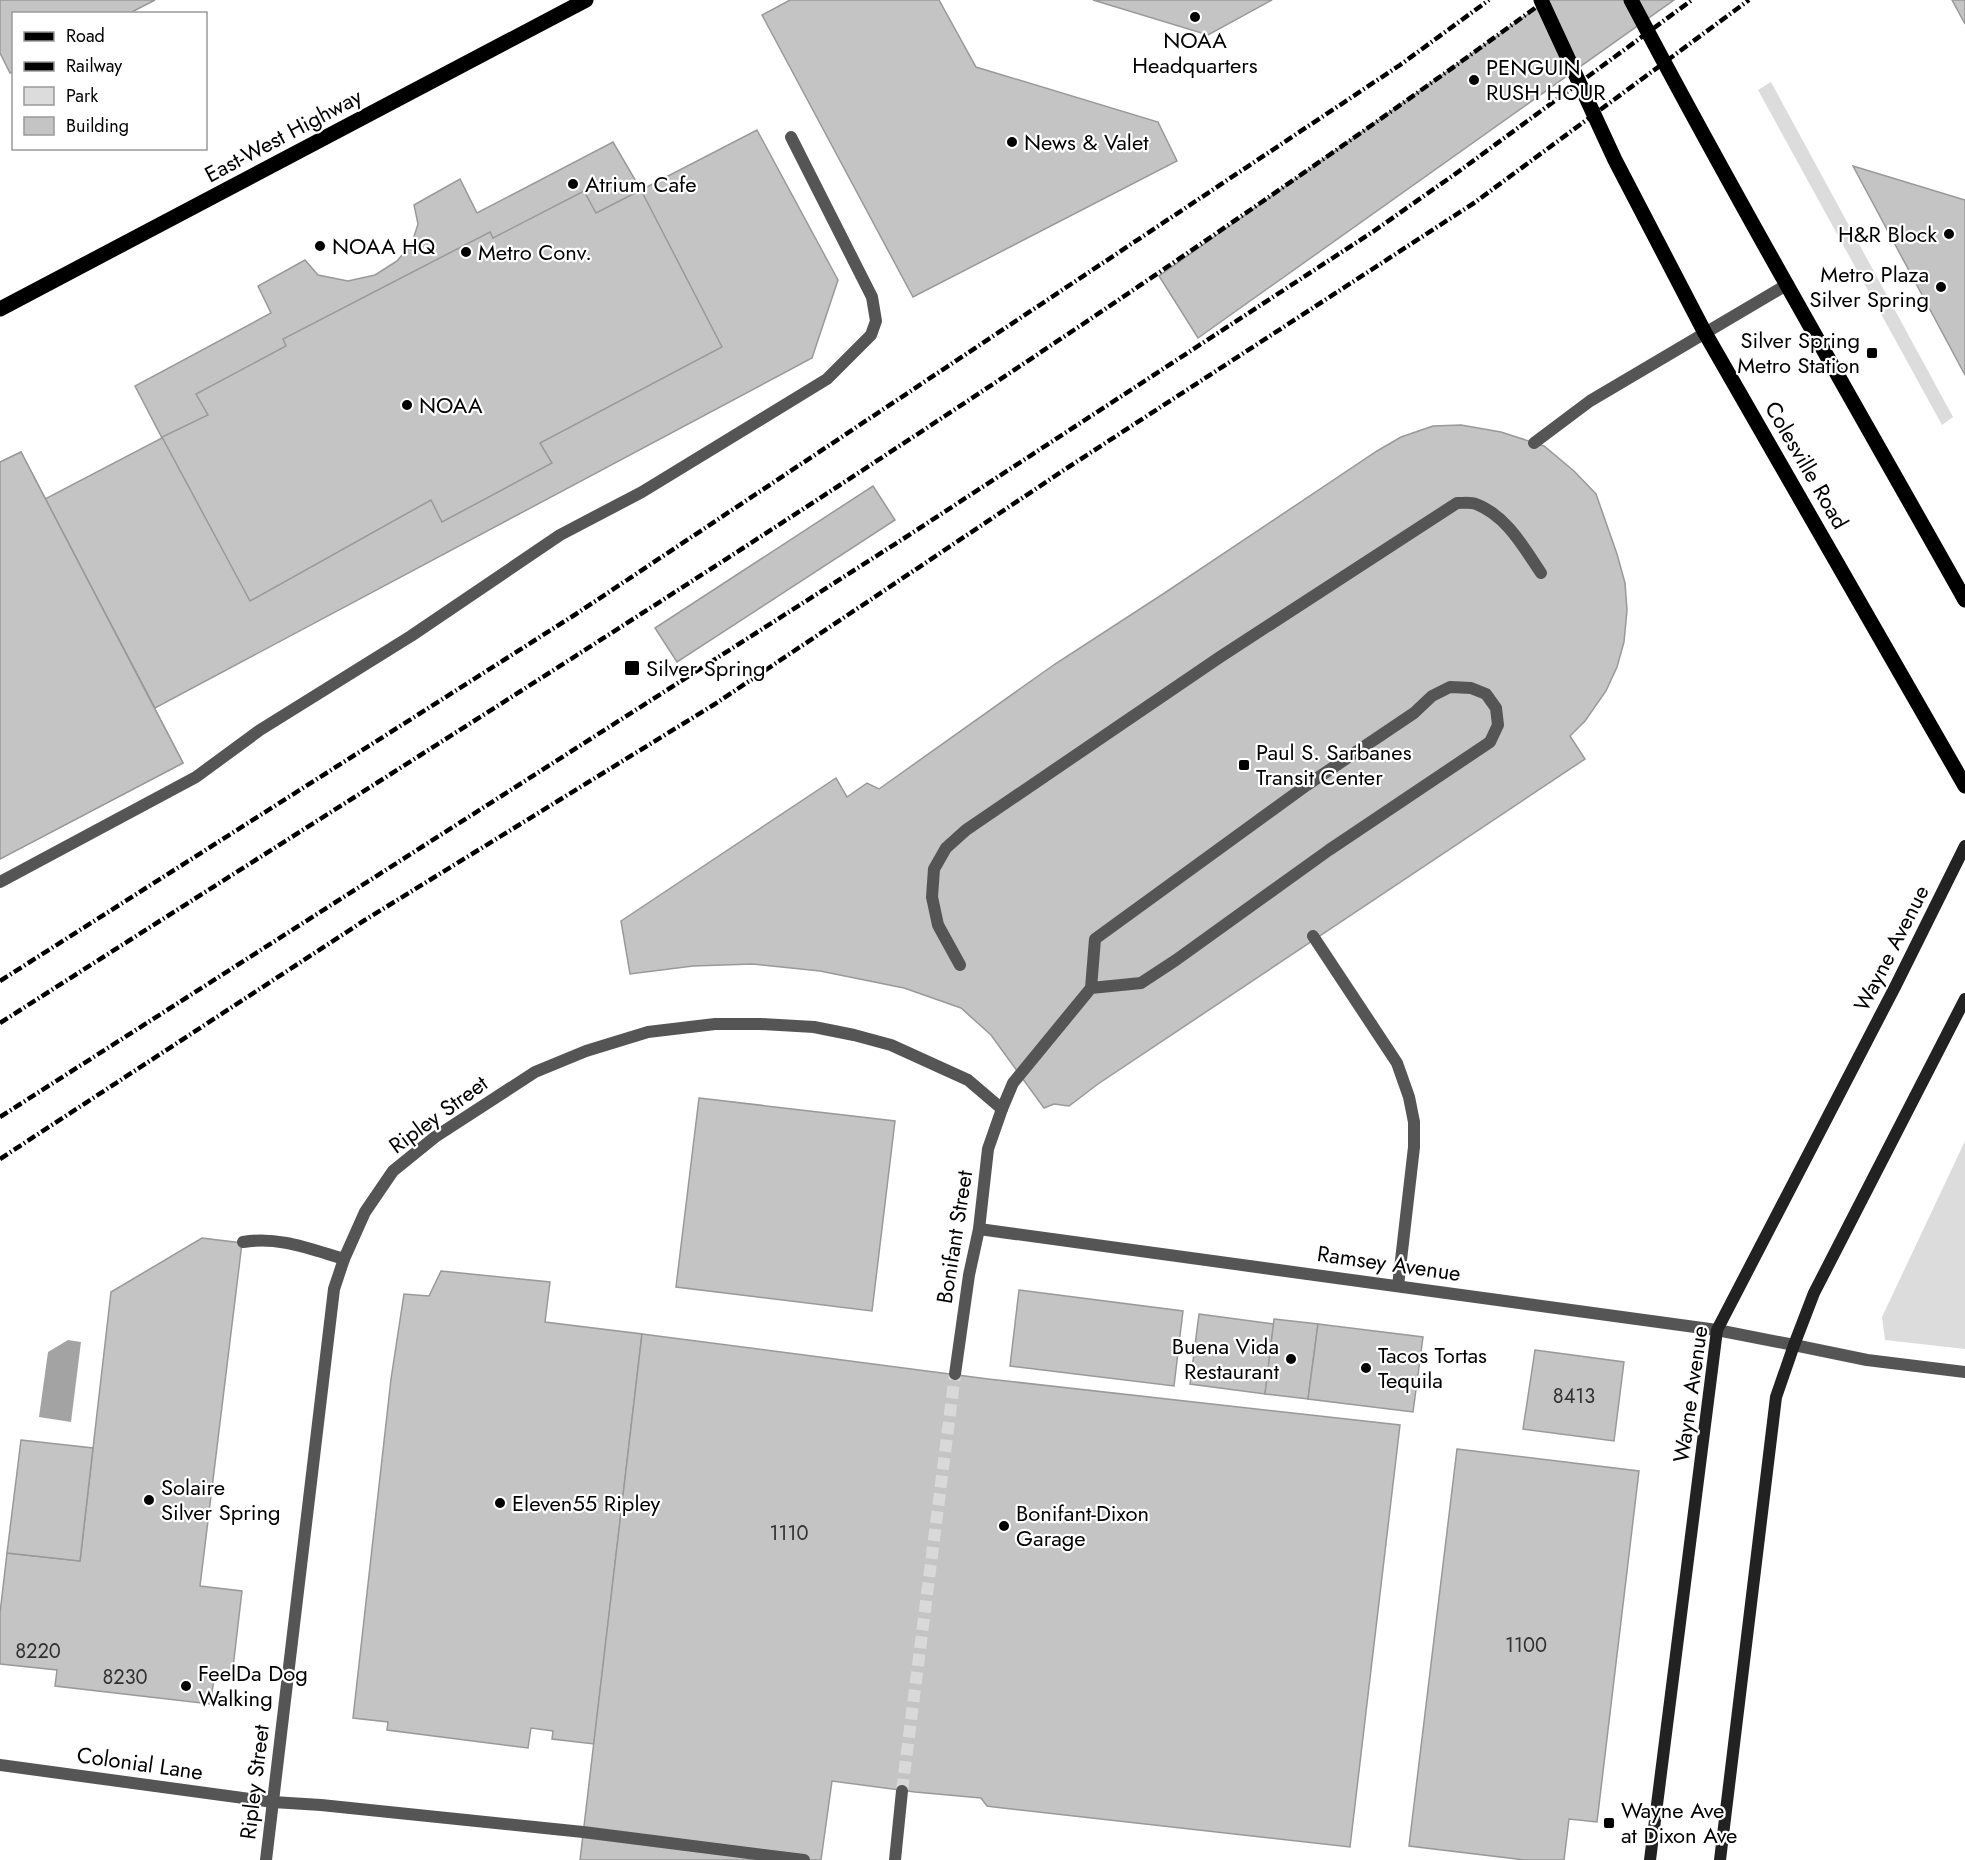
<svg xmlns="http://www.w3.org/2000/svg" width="1965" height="1860" font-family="Jost,sans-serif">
	<rect width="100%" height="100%" fill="#fff"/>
	<g fill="#dcdcdc">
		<path d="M1771,82L1953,417L1942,425L1758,90Z"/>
		<path d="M1965,1141V1349L1885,1340L1882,1317Z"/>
	</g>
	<path fill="#a3a3a3" d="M68,1340L81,1342L71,1422L39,1417L48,1352Z"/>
	<g fill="#c4c4c4" stroke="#999" stroke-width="1.5">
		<path d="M0,0H155L128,14H14V71L10,73L0,53Z"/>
		<path d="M790,0H939L976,67L1158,122L1177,161L913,297L762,15Z"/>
		<path d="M1093,0H1272L1208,35Z"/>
		<path d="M1548,0H1674L1198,338L1159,276Z"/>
		<path d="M1952,0H1965V24Z"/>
		<path d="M757,130L838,280L812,358L155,708L45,499L162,438L135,386L271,313L258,286L305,260L318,275L348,281L375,275L397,261L412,243L418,224L414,205L460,179L477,213L613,142L641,190Z"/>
		<path d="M1853,166L1965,200V375Z"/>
		<path d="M641,190L722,347L540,443L552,463L442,522L431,500L250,601L162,437L208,415L196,394L286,346L283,339L490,232L493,238L584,191L596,213Z"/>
		<path d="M1461,425L1501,432L1544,446L1574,471L1596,494L1617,554L1625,583L1627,610L1624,642L1617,667L1606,691L1585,721L1570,736L1585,759L1098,1084L1069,1106L1054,1104L1044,1108L991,1035L961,1008L904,988L820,971L753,964L693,966L630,974L621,921L836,778L847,797L867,783L879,789L1055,664L1163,594L1377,451L1401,437L1433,426Z"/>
		<path d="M21,452L183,763L0,859V462Z"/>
		<path d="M21,452L183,763L0,859V462Z"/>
		<path d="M873,486L895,520L677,662L655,628Z"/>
		<path d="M699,1098L895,1121L872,1311L676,1287Z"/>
		<path d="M202,1238L242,1243L200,1586L242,1591L232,1676L215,1674L210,1704L55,1686L57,1670L0,1664V1613L7,1553L80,1561L111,1292Z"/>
		<path d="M441,1271L550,1282L545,1322L642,1334L594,1744L552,1739L553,1731L531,1728L528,1748L387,1730L388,1722L353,1718L391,1379L404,1294L429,1296Z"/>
		<path d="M1019,1290L1183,1311L1174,1386L1010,1366Z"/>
		<path d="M1199,1314L1274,1324L1265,1394L1190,1384Z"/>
		<path d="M1274,1319L1318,1324L1308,1399L1265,1394Z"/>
		<path d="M1318,1324L1423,1337L1413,1412L1308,1399Z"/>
		<path d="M642,1334L988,1379L1400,1425L1350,1847L994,1807L987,1806L981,1798L915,1792L832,1781L821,1860H580Z"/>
		<path d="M1535,1350L1624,1362L1614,1441L1523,1429Z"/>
		<path d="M21,1440L93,1448L80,1561L7,1553Z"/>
		<path d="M1457,1449L1639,1471L1597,1822L1569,1819L1564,1860H1525L1409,1846Z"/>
	</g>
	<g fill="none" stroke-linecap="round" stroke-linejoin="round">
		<path stroke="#d9d9d9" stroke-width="12" stroke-dasharray="12 6" stroke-linecap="butt" d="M902,1791L955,1374"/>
		<g stroke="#555" stroke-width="12">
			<path d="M1534,443L1590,401L1788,284"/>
			<path d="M0,882L196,777L260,730L411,636L560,535L642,492L827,379L871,335L876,321L872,297L791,137"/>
			<path d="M1313,936L1397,1063L1409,1097L1414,1122V1147L1398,1286"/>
			<path d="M960,965L938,925L932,897L934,869L946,848L966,830L1220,657L1457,503C1464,503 1471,502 1476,504C1507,516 1524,548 1541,573"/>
			<path d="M1002,1109L1013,1083L1091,988L1095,939L1307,785L1414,713L1432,696L1450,687L1471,688L1486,694L1496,708L1498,725L1490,742L1329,850L1176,960L1141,983L1091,988"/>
			<path d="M243,1242C278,1236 310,1249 344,1259"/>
			<path d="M1794,1345L1867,1360L1965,1372"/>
		</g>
		<g stroke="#555" stroke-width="12">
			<path d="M979,1229L1717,1330L1794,1345"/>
			<path d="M0,1765L273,1802L321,1805L583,1832L804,1860"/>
			<path d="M266,1860L334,1289L344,1259L365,1212L393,1171L435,1137L535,1072L586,1051L648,1032L715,1024H760L814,1027L854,1035L891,1045L968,1080L1002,1109L988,1149L979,1229L969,1275L955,1374"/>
			<path d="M895,1860L902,1791"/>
		</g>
		<g stroke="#222" stroke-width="12">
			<path d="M1650,1860L1717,1330L1896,985L1965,846"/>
			<path d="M1720,1860L1776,1397L1794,1345L1814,1293L1965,999"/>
		</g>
		<g stroke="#000" stroke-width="15">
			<path d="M1541,0L1615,160L1705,333L1965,786"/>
			<path d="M1631,0C1738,203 1853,401 1965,600"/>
			<path d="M0,309L586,0"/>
		</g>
		<g stroke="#000" stroke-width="4.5" stroke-dasharray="9 3 1.5 3" stroke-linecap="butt">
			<path d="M0,981L576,614L1400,65L1489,0"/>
			<path d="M0,1023C520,690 1047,365 1546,0"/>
			<path d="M0,1117L906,537L1374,231L1458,172L1692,0"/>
			<path d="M0,1159L365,920L715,704L1064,470L1434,229L1474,203L1749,0"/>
		</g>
	</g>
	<g fill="#000" stroke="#fff" stroke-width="2">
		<circle cx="1195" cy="17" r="6"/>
		<circle cx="1474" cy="80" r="6"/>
		<circle cx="1012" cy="142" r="6"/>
		<circle cx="573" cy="184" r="6"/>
		<circle cx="1949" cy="234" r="6"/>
		<circle cx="320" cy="246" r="6"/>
		<circle cx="466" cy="252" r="6"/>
		<circle cx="1941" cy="287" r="6"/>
		<rect x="1866" y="347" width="12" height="12" rx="3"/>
		<circle cx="407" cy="405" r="6"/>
		<rect x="624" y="660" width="16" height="16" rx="3"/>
		<rect x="1238" y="759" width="12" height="12" rx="3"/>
		<circle cx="1291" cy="1359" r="6"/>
		<circle cx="1366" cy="1368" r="6"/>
		<circle cx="149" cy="1500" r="6"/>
		<circle cx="500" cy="1503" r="6"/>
		<circle cx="1004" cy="1526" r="6"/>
		<circle cx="186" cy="1686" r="6"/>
		<rect x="1603" y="1817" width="12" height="12" rx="3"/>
	</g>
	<g text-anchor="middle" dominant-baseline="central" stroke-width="4.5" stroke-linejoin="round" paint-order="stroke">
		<g font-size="20" fill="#313131">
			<text x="1574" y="1396">8413</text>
			<text x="789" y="1533">1110</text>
			<text x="1526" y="1645">1100</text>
			<text x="38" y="1651">8220</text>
			<text x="125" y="1677">8230</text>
		</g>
		<g font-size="22" fill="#000" stroke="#fff" text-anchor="start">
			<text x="1195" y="40" text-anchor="middle">NOAA<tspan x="1195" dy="25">Headquarters</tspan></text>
			<text x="1486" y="67">PENGUIN<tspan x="1486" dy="25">RUSH HOUR</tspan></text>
			<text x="1024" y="142">News &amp; Valet</text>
			<text x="585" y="184">Atrium Cafe</text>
			<text x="1937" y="234" text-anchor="end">H&amp;R Block</text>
			<text x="332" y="246">NOAA HQ</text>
			<text x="478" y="252">Metro Conv.</text>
			<text x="1929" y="274" text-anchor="end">Metro Plaza<tspan x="1929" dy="25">Silver Spring</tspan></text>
			<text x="1860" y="340" text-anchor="end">Silver Spring<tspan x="1860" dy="25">Metro Station</tspan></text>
			<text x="419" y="405">NOAA</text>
			<text x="646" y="668">Silver Spring</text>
			<text x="1256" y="752">Paul S. Sarbanes<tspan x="1256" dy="25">Transit Center</tspan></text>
			<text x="1279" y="1346" text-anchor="end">Buena Vida<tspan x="1279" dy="25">Restaurant</tspan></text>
			<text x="1378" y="1355">Tacos Tortas<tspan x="1378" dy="25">Tequila</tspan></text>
			<text x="161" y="1487">Solaire<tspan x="161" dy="25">Silver Spring</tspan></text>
			<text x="512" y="1503">Eleven55 Ripley</text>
			<text x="1016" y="1513">Bonifant-Dixon<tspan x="1016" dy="25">Garage</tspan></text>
			<text x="198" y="1673">FeelDa Dog<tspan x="198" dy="25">Walking</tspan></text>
			<text x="1621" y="1810">Wayne Ave<tspan x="1621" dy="25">at Dixon Ave</tspan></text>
		</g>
		<g font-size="22" fill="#000" stroke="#fff">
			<text transform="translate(283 135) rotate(-28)">East-West Highway</text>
			<text transform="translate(1807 465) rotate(60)">Colesville Road</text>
			<text transform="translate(1891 948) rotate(-63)">Wayne Avenue</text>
			<text transform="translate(438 1114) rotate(-36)">Ripley Street</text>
			<text transform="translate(954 1237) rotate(-81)">Bonifant Street</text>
			<text transform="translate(1389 1263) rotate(8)">Ramsey Avenue</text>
			<text transform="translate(1690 1394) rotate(-82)">Wayne Avenue</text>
			<text transform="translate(140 1763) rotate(8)">Colonial Lane</text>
			<text transform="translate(254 1782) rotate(-83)">Ripley Street</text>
		</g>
	</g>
	<rect x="12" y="12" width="195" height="138" fill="#ffffff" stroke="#999999" stroke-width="1.5"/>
	<rect x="24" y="32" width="30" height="9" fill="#000000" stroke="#999999" stroke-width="1.5"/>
	<text x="66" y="42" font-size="18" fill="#000000">Road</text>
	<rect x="24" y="62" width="30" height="9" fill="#000000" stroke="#999999" stroke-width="1.5"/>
	<text x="66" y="72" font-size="18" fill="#000000">Railway</text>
	<rect x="24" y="87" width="30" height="18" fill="#dcdcdc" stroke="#999999" stroke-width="1.5"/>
	<text x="66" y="102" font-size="18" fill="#000000">Park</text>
	<rect x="24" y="117" width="30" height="18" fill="#c4c4c4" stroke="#999999" stroke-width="1.5"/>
	<text x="66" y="132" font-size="18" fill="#000000">Building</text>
</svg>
